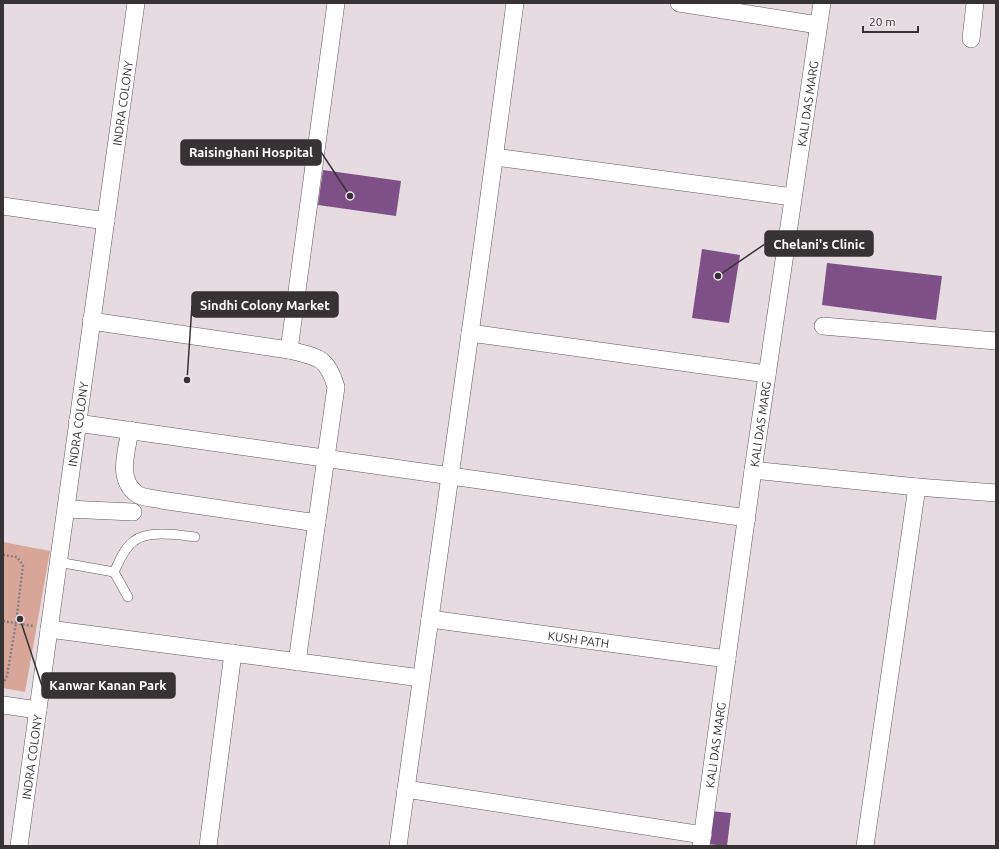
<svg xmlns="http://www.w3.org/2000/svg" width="999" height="849" font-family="Ubuntu,sans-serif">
	<rect width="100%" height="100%" fill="#e5dbe0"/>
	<path fill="#d8a698" d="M3,542L50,551L25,692L3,688Z"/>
	<g fill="#7f5088">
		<path d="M323,170L401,181L396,216L318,205Z"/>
		<path d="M702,249L740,255L729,323L692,318Z"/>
		<path d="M827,263L942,276L936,320L822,305Z"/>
		<path d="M710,811L731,813L727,846L707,844Z"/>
	</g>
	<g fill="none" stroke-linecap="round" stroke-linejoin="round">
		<g stroke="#60585c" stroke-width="10">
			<g id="service">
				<path d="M58,562L114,572C119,562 124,548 134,541C148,530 179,535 195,537"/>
				<path d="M114,572L128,597"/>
			</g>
		</g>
		<g stroke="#60585c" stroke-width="18">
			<g id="minor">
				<path d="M679,3L818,25"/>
				<path d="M971,39L975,3"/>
				<path d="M495,157L793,197"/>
				<path d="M3,206L106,221"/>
				<path d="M91,321L289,350C317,357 327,356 336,387L297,662"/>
				<path d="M823,326L996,341"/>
				<path d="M470,333L767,374"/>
				<path d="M289,350L336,3"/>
				<path d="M77,423L747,518"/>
				<path d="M130,430C127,451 116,479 137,494C142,498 154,498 161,500L317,523"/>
				<path d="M753,470L917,487L996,493"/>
				<path d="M66,509L133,512"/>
				<path id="s1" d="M430,619L727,659"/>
				<path d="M49,629L421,678"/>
				<path d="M3,705L38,710"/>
				<path d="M406,789L703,835"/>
				<path id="s2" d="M19,846L136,3"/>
				<path d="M208,846L233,653"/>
				<path d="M398,846L483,241L515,3"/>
				<path id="s3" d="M701,846L753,470L822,3"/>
				<path d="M865,846L917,487"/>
			</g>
		</g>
		<g stroke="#878083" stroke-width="2.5" stroke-dasharray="2 2" stroke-linecap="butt">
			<path d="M3,555L17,557L23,565L16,623L7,676L3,684"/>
			<path d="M3,621L33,626"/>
		</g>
		<use href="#service" stroke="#fff" stroke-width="9"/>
		<use href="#minor" stroke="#fff" stroke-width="17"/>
	</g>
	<g text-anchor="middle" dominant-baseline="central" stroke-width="4" stroke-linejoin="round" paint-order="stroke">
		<g font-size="12" fill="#373335" stroke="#f3e9ed">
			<text stroke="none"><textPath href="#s2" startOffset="750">INDRA COLONY</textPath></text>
			<text stroke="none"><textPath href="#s3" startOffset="750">KALI DAS MARG</textPath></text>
			<text stroke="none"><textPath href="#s2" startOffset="426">INDRA COLONY</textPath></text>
			<text stroke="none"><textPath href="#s3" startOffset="426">KALI DAS MARG</textPath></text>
			<text stroke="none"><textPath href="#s1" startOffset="150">KUSH PATH</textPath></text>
			<text stroke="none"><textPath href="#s3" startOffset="102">KALI DAS MARG</textPath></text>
			<text stroke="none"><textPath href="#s2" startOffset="90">INDRA COLONY</textPath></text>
		</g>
	</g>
	<path fill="none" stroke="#373335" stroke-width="1.5" d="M350 196L321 152M718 276L765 244M187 380L192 305M20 619L42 686"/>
	<g fill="#373335" stroke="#f3e9ed" stroke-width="1.5">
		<circle cx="350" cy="196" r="4"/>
		<circle cx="718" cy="276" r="4"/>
		<circle cx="187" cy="380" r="4"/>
		<circle cx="20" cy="619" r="4"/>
	</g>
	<g fill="#373335" stroke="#373335" stroke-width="1.5">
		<rect x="181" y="140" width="140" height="25" rx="4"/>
		<rect x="765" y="231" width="108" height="25" rx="4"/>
		<rect x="192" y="292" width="146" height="25" rx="4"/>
		<rect x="42" y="673" width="133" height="25" rx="4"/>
	</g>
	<g font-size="13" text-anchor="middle" font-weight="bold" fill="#fff">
		<text x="251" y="157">Raisinghani Hospital</text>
		<text x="819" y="249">Chelani's Clinic</text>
		<text x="265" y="310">Sindhi Colony Market</text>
		<text x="108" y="690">Kanwar Kanan Park</text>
	</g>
	<rect width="999" height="849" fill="none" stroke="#373335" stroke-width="8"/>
	<path d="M863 26v6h55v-6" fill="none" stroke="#373335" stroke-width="2"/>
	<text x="869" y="26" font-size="12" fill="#373335" stroke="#f3e9ed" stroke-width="3" paint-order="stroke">20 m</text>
</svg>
